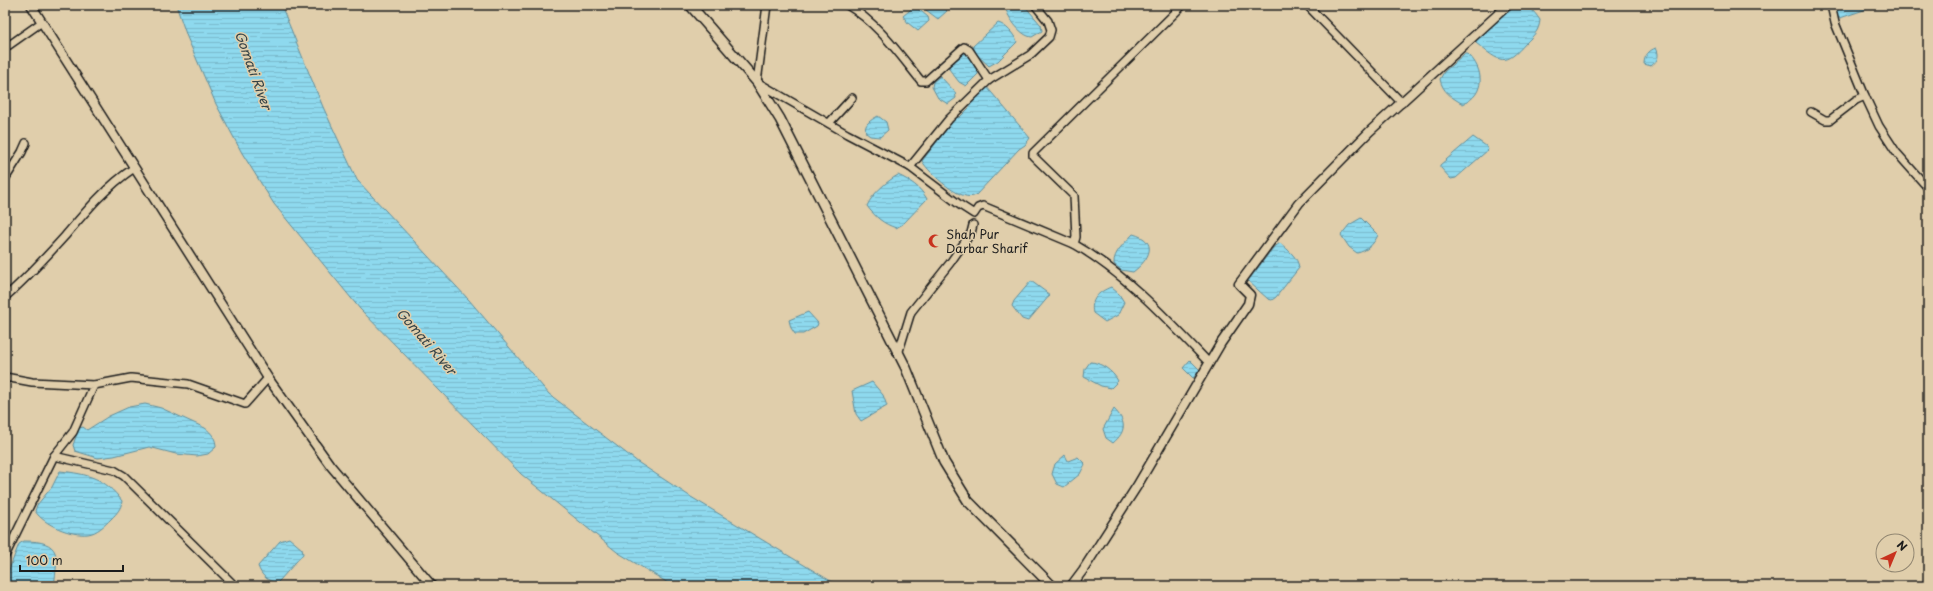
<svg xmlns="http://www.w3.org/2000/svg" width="1933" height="591" font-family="'Playpen Sans',sans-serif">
	<defs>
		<pattern id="water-rules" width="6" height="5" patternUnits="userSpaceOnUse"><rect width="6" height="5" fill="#8ed9ee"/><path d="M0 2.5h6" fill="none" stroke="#7abacc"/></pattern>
	</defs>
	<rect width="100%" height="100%" fill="#e0ceab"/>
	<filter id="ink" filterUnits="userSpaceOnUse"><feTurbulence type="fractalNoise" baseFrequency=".025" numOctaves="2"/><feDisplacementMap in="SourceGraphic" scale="8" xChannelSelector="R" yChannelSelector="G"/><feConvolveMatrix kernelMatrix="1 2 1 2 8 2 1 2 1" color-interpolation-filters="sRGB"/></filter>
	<g filter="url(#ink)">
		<g fill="url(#water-rules)" stroke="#608d9a">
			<path d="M176,5H281L323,107L357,180L469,300L549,394L639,463L691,497L839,586H673L617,552L521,474L360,309L274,204L242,153L216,104L187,37Z"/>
			<path d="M927,5H942L947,11L938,19L926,10Z"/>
			<path d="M1009,5H1024L1041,25L1042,31L1032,37C1021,36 1010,20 1006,10Z"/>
			<path d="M1517,5C1529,5 1533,10 1540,20C1539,31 1534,35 1526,43C1505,67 1501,63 1476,43V37Z"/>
			<path d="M1834,5H1865L1867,9L1837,19Z"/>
			<path d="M915,6L928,17L929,21L918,31L908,23L903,16Z"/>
			<path d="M998,23C1006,25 1014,34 1017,42L998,61L989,66L976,54L973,46Z"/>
			<path d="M1656,48C1660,55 1658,61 1651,66L1644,64C1644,56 1649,50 1656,48Z"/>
			<path d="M964,52L974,63L978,69V74L966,86L959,82L949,69V65Z"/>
			<path d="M1464,54H1468C1484,69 1486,94 1463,104C1452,98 1442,91 1440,79L1444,72Z"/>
			<path d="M940,76L955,92L956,98L948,104L938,98L932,87L933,82Z"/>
			<path d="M986,86L1030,138L1025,145L1019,149L976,195C962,204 929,173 922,161L956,117L959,118L970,107L971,101Z"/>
			<path d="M878,116L886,122L888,130L880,137L870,136L866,133C863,124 871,120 878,116Z"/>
			<path d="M1473,137L1486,146L1488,150L1456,178L1451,179L1440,167V165Z"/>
			<path d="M898,175C911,181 920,187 927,199L903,224L896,228C884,224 875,217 867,206C872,194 887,181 898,175Z"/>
			<path d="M1361,218L1378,235C1374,244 1367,251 1357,253L1349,247L1341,235L1349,225Z"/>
			<path d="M1133,234C1159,241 1150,259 1133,272L1121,270L1114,264C1113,252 1125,243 1133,234Z"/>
			<path d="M1280,243C1288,250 1298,257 1299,268L1276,297L1272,300L1268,299L1248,281L1273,248Z"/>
			<path d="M1031,281L1050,295L1028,321L1022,319L1012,306L1014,301Z"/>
			<path d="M1111,287L1119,294L1124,302L1118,315L1105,322L1093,313C1090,300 1098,292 1111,287Z"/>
			<path d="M808,312L818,323L817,326L803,334H795L791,328L789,320Z"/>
			<path d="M1190,360L1200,370L1193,378L1183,368Z"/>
			<path d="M1090,362C1100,362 1113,371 1118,381L1111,388L1101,386L1084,377L1085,369Z"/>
			<path d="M872,382L883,395L887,406L861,421L856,414L852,391Z"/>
			<path d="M145,404L161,408L205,428C212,433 216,439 216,447L208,454L197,456L176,454L149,447L114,456L98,458L75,451L73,445L79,428L83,427L87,430L109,416L129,407Z"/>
			<path d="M1114,409C1126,421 1127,431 1113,443L1106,438L1103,429Z"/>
			<path d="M1065,455L1068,461L1078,457L1085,464L1080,474L1064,487L1057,484L1052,474L1055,464Z"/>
			<path d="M60,471C88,474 105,478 122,501C121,509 117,513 111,519C105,525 97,533 88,534C71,536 44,525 35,511L37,505L52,487Z"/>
			<path d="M289,538L302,549L303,554L280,580L277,583C267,581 261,575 258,566L280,541Z"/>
			<path d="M24,541C62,541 58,555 54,586H5V580L19,544Z"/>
		</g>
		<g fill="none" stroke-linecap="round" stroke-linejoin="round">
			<g stroke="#1c1c1c" stroke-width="10">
				<g id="minor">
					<path d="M767,5L757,82L847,134L910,167"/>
					<path d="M847,5C878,23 899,54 921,81H926L964,47L969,50L989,80"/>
					<path d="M1035,5L1048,21L1051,30L1049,37L1030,55L989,80L949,119L910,167L960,205L974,214L978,208L983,206L1074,244"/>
					<path d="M1183,5L1033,153V156L1074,196L1076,237L1074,244C1125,273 1169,321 1209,363"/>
					<path d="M1307,5L1402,103"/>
					<path d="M1831,5L1835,23L1865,96L1879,126L1896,152L1928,188"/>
					<path d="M5,48L42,22"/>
					<path d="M1811,112L1825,120H1830L1856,100L1865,96"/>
					<path d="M829,123L852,98"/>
					<path d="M5,179L22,152L26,143"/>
					<path d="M5,297C26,279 46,257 65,236C86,211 107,186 134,168"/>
					<path d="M898,354L911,312L950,263L971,233L973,225"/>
					<path d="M5,377L32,382L94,385L73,432L54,456L5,556"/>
					<path d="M94,385L131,378L188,384L245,404L268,378"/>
					<path d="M54,456L114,470L124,476L235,586"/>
				</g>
			</g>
			<g stroke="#1c1c1c" stroke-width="11">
				<g id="tertiary">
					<path d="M31,5L268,378L330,465L432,586"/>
					<path d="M1071,586L1083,570L1137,486L1221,343L1248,304L1250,295L1239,284L1299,203L1370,131L1508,5"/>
				</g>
			</g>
			<g stroke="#1c1c1c" stroke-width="12">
				<path id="secondary" d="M690,5L757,82L780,119L906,368L944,462L968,501L1052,586"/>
			</g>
			<use href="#minor" stroke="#e0ceab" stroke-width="7"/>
			<use href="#tertiary" stroke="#e0ceab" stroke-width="8"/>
			<use href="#secondary" stroke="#e0ceab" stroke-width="9"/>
		</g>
	</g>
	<defs>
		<g id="mosque-bare" transform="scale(1.08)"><path d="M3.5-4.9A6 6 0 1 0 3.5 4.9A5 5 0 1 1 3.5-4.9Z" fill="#c8321e" stroke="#e0ceab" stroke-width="2.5" paint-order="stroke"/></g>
	</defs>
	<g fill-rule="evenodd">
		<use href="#mosque-bare" x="935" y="241"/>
	</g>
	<g text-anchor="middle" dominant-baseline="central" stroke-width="3" stroke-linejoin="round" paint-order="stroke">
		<g font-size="12" fill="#1c1c1c" stroke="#e0ceab" text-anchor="start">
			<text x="946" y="234">Shah Pur<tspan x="946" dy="14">Darbar Sharif</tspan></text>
		</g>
		<g font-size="13" font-style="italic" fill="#334246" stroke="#e0ceab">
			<text transform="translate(254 70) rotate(70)">Gomati River</text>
			<text transform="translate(427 341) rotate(49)">Gomati River</text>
		</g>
	</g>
	<rect width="1933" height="591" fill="none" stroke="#e0ceab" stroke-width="20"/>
	<rect x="10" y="10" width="1913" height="571" fill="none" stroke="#1c1c1c" stroke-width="1.5" filter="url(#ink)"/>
	<g transform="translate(1895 553) rotate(44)"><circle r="19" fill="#e0ceab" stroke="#928772"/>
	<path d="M0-3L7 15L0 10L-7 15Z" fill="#c8321e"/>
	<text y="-6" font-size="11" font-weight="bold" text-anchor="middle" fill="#1c1c1c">N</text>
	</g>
	<path d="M20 565v6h103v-6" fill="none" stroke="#1c1c1c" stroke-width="2"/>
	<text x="26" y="565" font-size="12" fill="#1c1c1c" stroke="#e0ceab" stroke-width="3" paint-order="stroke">100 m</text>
</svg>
